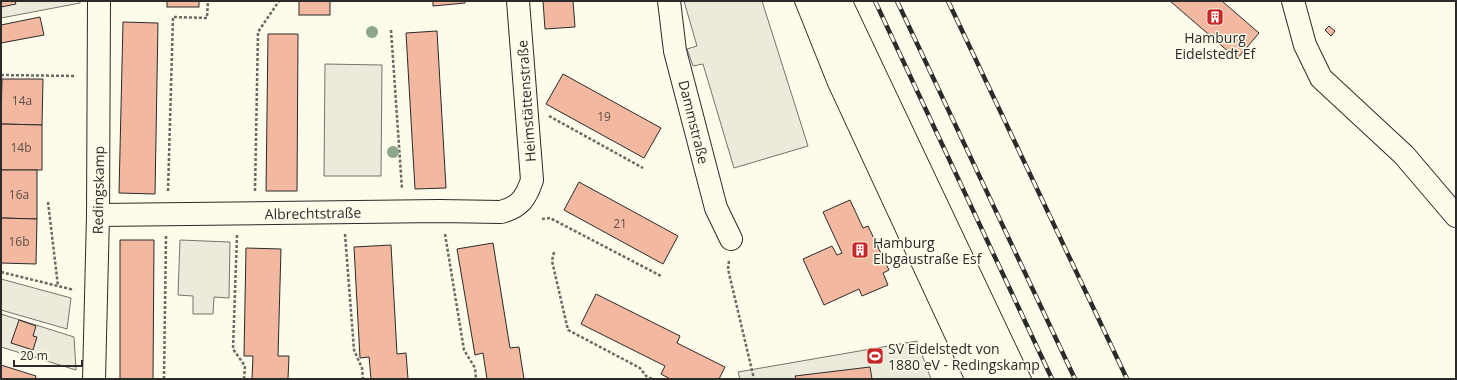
<svg xmlns="http://www.w3.org/2000/svg" width="1457" height="380" font-family="'Open Sans',sans-serif">
	<rect width="100%" height="100%" fill="#fdfbea"/>
	<g fill="#ecebdb" stroke="#74746e">
		<path d="M1,1H80V3L1,18Z"/>
		<path d="M1,314L74,337L76,370L1,347Z"/>
		<path d="M917,341L931,379H740L738,372Z"/>
	</g>
	<g fill="#eceadb" stroke="#74746e">
		<path d="M684,1H762L808,146L734,168L703,64L693,66L687,49L697,46Z"/>
		<path d="M325,64L382,65L381,176H324Z"/>
		<path d="M180,240L230,242L229,298L214,297L213,314H193V296L178,295Z"/>
		<path d="M1,279L71,298L67,329L1,310Z"/>
	</g>
	<g fill="#f2b8a0" stroke="#2b2b2b">
		<path d="M1,1H15L16,4L1,7Z"/>
		<rect x="167" y="1" width="32" height="6"/>
		<rect x="299" y="1" width="31" height="14"/>
		<path d="M433,1H465V3L433,6Z"/>
		<path d="M543,1H573L575,27L545,29Z"/>
		<path d="M1170,1H1222L1259,33L1237,59Z"/>
		<path d="M40,17L44,35L1,43V25Z"/>
		<path d="M123,22L158,23L155,194L119,193Z"/>
		<path d="M1329,26L1335,31L1331,36L1325,30Z"/>
		<path d="M437,31L446,188L415,189L406,33Z"/>
		<path d="M268,34H298L297,191H266Z"/>
		<path d="M563,74L661,128L644,158L546,104Z"/>
		<path d="M2,79H43L42,125L1,124Z"/>
		<path d="M1,124L42,125V170H1Z"/>
		<path d="M1,170H37V219L1,218Z"/>
		<path d="M579,182L678,236L663,264L564,210Z"/>
		<path d="M850,200L863,228L868,226L889,270L883,273L888,285L862,296L859,289L824,305L803,259L832,246L837,255L842,253L823,212Z"/>
		<path d="M1,218L37,219L36,264L1,263Z"/>
		<path d="M120,240H154L153,379H120Z"/>
		<path d="M493,243L510,348L519,347L524,379H487L483,353L475,355L457,249Z"/>
		<path d="M391,245L397,354L406,353L408,379H371L369,357L360,358L354,247Z"/>
		<path d="M246,248L281,249L278,356H289L288,379H252L253,356H244Z"/>
		<path d="M596,294L680,336L677,343L725,367L719,379H670L661,374L665,366L581,324Z"/>
		<path d="M19,320L36,326L33,336L37,337L33,350L11,343Z"/>
		<path d="M1,365L36,376L35,379H1Z"/>
		<path d="M870,367L872,379H796L795,376Z"/>
	</g>
	<g fill="none" stroke-linecap="round" stroke-linejoin="round">
		<g stroke="#2b2b2b" stroke-width="24">
			<g id="minor">
				<path d="M669,1L675,51L716,208L731,239"/>
				<path d="M1293,1L1305,45L1321,78L1404,155L1456,216"/>
				<path d="M98,215L439,211L501,212C520,207 526,198 532,180L518,1"/>
				<path d="M94,379L98,215L99,1"/>
			</g>
		</g>
		<g stroke="#6a6964" stroke-width="2.5" stroke-dasharray="3 2" stroke-linecap="butt">
			<path d="M391,30L402,189"/>
			<path d="M1,75L76,76"/>
			<path d="M549,116L643,168"/>
			<path d="M168,191L173,17L207,18L208,1"/>
			<path d="M255,191L258,32L279,1"/>
			<path d="M48,202L58,286"/>
			<path d="M542,219L550,218L661,276"/>
			<path d="M345,234L354,350L362,368L363,379"/>
			<path d="M445,234L464,350L475,368L476,379"/>
			<path d="M237,235L233,349L245,366L244,379"/>
			<path d="M554,252L552,261L568,330L640,368L646,376L652,379"/>
			<path d="M729,261L728,269L754,379"/>
			<path d="M1,272L74,290"/>
			<path d="M1,359H2"/>
			<path d="M164,379L166,236"/>
		</g>
		<use href="#minor" stroke="#fdfbea" stroke-width="22"/>
		<g stroke="#2b2b2b" stroke-width="1">
			<path d="M794,1L828,86L964,379"/>
			<path d="M853,1L1032,379"/>
		</g>
		<g stroke="#2b2b2b" stroke-width="4.5">
			<g id="rail">
				<path d="M875,1L1052,379"/>
				<path d="M897,1L1075,379"/>
				<path d="M948,1L1127,379"/>
			</g>
		</g>
		<use href="#rail" stroke="#fdfbea" stroke-width="3" stroke-dasharray="9" stroke-linecap="butt"/>
	</g>
	<g fill="#8ea78a">
		<circle cx="372" cy="32" r="6"/>
		<circle cx="393" cy="152" r="6"/>
	</g>
	<defs>
		<g id="building-square" transform="scale(0.9)"><rect x="-9" y="-9" width="18" height="18" rx="4" fill="#c62828" stroke="#fdfbea"/><path d="M-4-6H4V6H1V3H-1V6H-4ZM-2.5-4.3h1.7v1.8h-1.7ZM.8-4.3h1.7v1.8H.8ZM-2.5-1h1.7V.8h-1.7ZM.8-1h1.7V.8H.8Z" fill="#fff"/></g>
		<g id="stadium-square" transform="scale(0.9)"><rect x="-9" y="-9" width="18" height="18" rx="4" fill="#c62828" stroke="#fdfbea"/><path d="M0-5a6.5 5 0 1 0 0 10a6.5 5 0 1 0 0-10ZM-3.5-1.8h7v3.6h-7Z" fill="#fff"/></g>
	</defs>
	<g fill-rule="evenodd">
		<use href="#building-square" x="1215" y="17"/>
		<use href="#building-square" x="860" y="250"/>
		<use href="#stadium-square" x="875" y="356"/>
	</g>
	<g text-anchor="middle" dominant-baseline="central" stroke-width="3" stroke-linejoin="round" paint-order="stroke">
		<g font-size="12" fill="#5d4e48">
			<text x="22" y="100">14a</text>
			<text x="604" y="116">19</text>
			<text x="21" y="147">14b</text>
			<text x="19" y="194">16a</text>
			<text x="620" y="223">21</text>
			<text x="19" y="241">16b</text>
		</g>
		<g font-size="14" fill="#2b2b2b" stroke="#fdfbea" text-anchor="start">
			<text x="1215" y="37" text-anchor="middle">Hamburg<tspan x="1215" dy="16">Eidelstedt Ef</tspan></text>
			<text x="873" y="242">Hamburg<tspan x="873" dy="16">Elbgaustraße Esf</tspan></text>
			<text x="888" y="348">SV Eidelstedt von<tspan x="888" dy="16">1880 eV - Redingskamp</tspan></text>
		</g>
		<g font-size="14" fill="#2b2b2b" stroke="#fdfbea">
			<text transform="translate(526 101) rotate(-94)">Heimstättenstraße</text>
			<text transform="translate(694 122) rotate(76)">Dammstraße</text>
			<text transform="translate(98 190) rotate(-89)">Redingskamp</text>
			<text transform="translate(313 213) rotate(-1)">Albrechtstraße</text>
		</g>
	</g>
	<rect width="1457" height="380" fill="none" stroke="#2b2b2b" stroke-width="4"/>
	<path d="M14 360v6h68v-6" fill="none" stroke="#2b2b2b" stroke-width="2"/>
	<text x="20" y="360" font-size="12" fill="#2b2b2b" stroke="#fdfbea" stroke-width="3" paint-order="stroke">20 m</text>
</svg>
